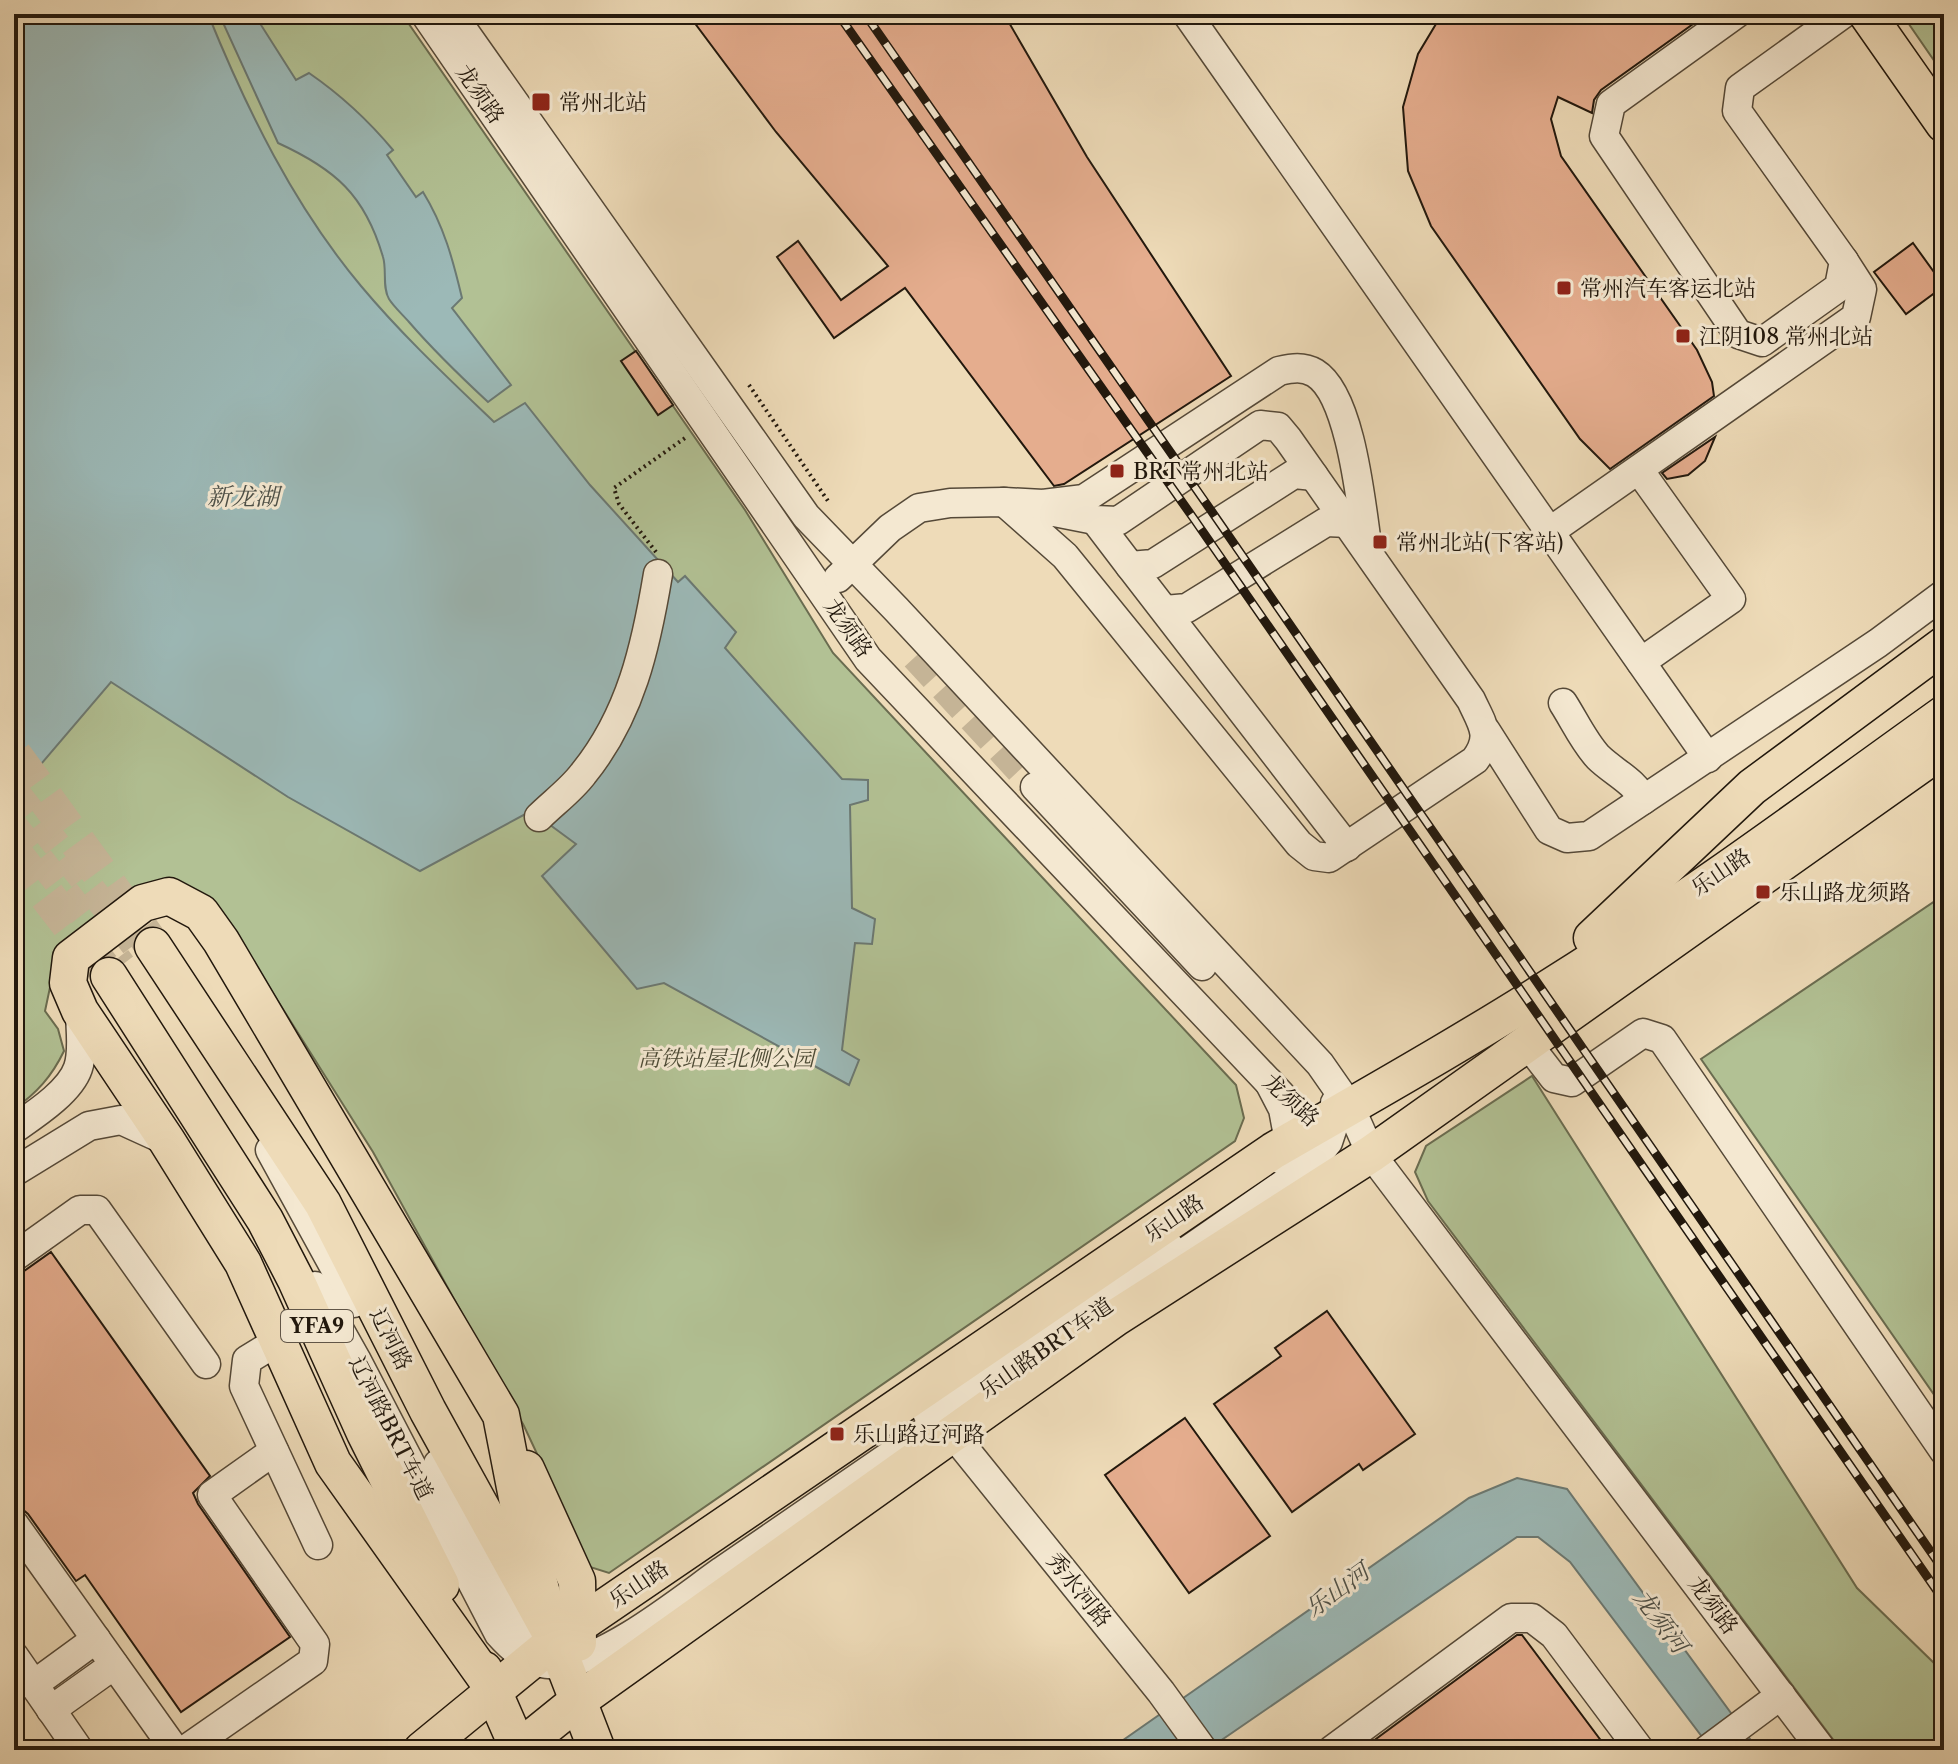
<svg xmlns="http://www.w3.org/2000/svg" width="1958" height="1764" font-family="'Libre Caslon Text','Noto Serif SC',serif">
	<rect width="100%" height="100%" fill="#eedbb8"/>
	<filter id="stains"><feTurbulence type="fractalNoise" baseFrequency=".0025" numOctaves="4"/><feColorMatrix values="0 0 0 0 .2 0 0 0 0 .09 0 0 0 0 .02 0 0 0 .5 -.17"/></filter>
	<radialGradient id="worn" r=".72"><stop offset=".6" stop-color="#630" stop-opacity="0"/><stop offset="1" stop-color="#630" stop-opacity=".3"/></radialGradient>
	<g fill="#b2c194" stroke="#6a6c50" stroke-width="2">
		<path d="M14,14H402L745,510L833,653L1236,1085L1244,1118L1235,1141L609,1573L590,1567L524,1426L373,1152L223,914L205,896L56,959L45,1011L58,1029L64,1051C52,1076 37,1093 14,1109Z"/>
		<path d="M1902,14H1944V75Z"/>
		<path d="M1944,895V1409L1701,1059Z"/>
		<path d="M1532,1076L1857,1588L1936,1665L1944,1676V1750H1841L1428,1201L1415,1172L1426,1146Z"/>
	</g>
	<g fill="#9cb9b7" stroke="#6b7973" stroke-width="2">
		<path d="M14,14H208C247,110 294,206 361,286C402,335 448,378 494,422L525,403L590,485L678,582L685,576L736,632L725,648L842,779L868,780V800L850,805L852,908L875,919L872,944L855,943L842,1050L859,1060L849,1085L664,983L637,989L542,876L576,844L531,811L420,871L288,797L111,682L36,770L14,785Z"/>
		<path d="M219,14H254L296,80L309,73C341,95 368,120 393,150L387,155L416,197L423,192C444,226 453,260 462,298L452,308L511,385L488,402C460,376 434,351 409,322C403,315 394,307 389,299C382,288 387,269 383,257C365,195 335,169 278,143Z"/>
		<path d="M1517,1478L1567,1489L1758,1750H1712L1570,1562L1538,1537H1517L1207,1750H1109L1469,1498Z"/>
	</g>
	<g fill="#e5ad8e" stroke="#22180d" stroke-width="2">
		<path d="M688,14H1004L1087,157L1231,376L1064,484L1054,486L905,288L834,338L777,257L798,241L841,300L888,266L776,132Z"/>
		<path d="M1442,14H1707L1601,90L1594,100L1592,113L1558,97L1551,119L1561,156L1697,350L1712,382L1714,396L1610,469L1580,439L1431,226L1408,171L1403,107L1418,54Z"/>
		<path d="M1913,243L1944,286L1906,314L1874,272Z"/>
		<path d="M636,351L673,405L658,415L621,361Z"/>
		<path d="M1715,437L1705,461L1688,475L1667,479L1662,473Z"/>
		<path d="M51,1252L210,1476L193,1493L198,1504L290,1637L181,1712L85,1575L76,1581L28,1514L14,1502V1274L24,1271Z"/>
		<path d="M1327,1311L1415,1434L1363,1470L1359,1464L1292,1512L1214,1404L1281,1356L1275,1348Z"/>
		<path d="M1185,1418L1270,1536L1189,1593L1105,1475Z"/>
		<path d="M1517,1635H1522L1608,1750H1361Z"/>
	</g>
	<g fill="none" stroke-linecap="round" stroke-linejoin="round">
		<g stroke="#c5b496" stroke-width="28" stroke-dasharray="28 14" stroke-linecap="butt">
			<path d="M915,657L1035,787"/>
			<path d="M14,790L141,953"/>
			<path d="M14,826L122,965"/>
		</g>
		<g stroke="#c5b496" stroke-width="36" stroke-dasharray="36 18" stroke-linecap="butt">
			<path d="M14,755L153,946"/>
			<path d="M14,853L109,976"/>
		</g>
		<g stroke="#554938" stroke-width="31">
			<g id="minor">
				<path d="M425,14L868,659L1281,1095"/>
				<path d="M452,14L806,516L896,609L1320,1064L1350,1107L1371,1154L1822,1750"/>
				<path d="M1187,14L1708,758"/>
				<path d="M1736,14L1611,104L1604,136L1738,334L1762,342L1839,287L1844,261L1737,111L1740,88L1843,14"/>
				<path d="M1260,425L1278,427L1288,439L1471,700C1482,724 1493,736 1475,760L1329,858L1314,856L1299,844L1065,556L1004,502L1095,520L1118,521Z"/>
				<path d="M1639,470L1731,599L1641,662"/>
				<path d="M1095,520L1130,566L1153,564L1294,474L1314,476"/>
				<path d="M1549,532L1856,317L1862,289L1844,261"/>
				<path d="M1130,566L1347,847"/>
				<path d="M838,578L890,528L919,508L950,503L1004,502L1043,504L1084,499L1279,371C1292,368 1303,366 1315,373C1351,395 1361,504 1367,544"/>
				<path d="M1165,610L1187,608L1326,522L1349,523"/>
				<path d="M1563,703C1574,720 1584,742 1598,757C1613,772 1635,781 1643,800"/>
				<path d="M1486,731L1549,830L1567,838L1589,836L1878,643L1944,594"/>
				<path d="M1035,787L1202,966"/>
				<path d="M539,817C553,803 571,790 583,774C631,715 646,646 658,574"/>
				<path d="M1527,1043L1554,1078L1572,1082L1643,1033L1662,1039L1944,1451"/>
				<path d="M1269,1082L1283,1109L1289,1141L1279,1159"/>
				<path d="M14,1129C34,1115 70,1092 78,1068C84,1051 80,1029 80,1011"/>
				<path d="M270,1150L354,1303"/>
				<path d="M14,1172L89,1126L121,1120L167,1141"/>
				<path d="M14,1257L80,1210H97L206,1364"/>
				<path d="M1158,1271L1288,1181L1314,1159L1328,1142L1337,1115L1335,1103"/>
				<path d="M315,1286L356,1359L499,1634C516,1653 533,1667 561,1664C609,1659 681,1600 722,1571C799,1518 876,1465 952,1413"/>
				<path d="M278,1341L247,1360L244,1386L318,1545"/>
				<path d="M927,1413L1169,1246"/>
				<path d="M952,1433L1161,1692L1203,1750"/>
				<path d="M438,1464L518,1617L538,1634L556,1642"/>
				<path d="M14,1524L175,1750"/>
				<path d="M14,1656L79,1750"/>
				<path d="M33,1685L96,1639"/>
				<path d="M51,1710L114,1665"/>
				<path d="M185,1750L313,1661L315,1644L212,1495L274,1451"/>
				<path d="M1332,1750L1511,1618H1532L1554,1635L1640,1750"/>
				<path d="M1707,1750L1781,1695"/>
			</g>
		</g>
		<g stroke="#22180d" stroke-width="39">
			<g id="major">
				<path d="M1867,14L1944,124"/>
				<path d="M1592,938L1752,787L1944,645"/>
				<path d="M153,946L323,1204L428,1411L555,1641L597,1750"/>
				<path d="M109,976L265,1220L296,1280L365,1433L441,1585"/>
				<path d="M526,1469L577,1581L578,1643"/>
				<path d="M484,1670L519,1750"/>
				<path d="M495,1691L333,1463L243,1263L167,1141L80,1011L68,983L71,958L143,903L169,896L201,913L221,941L501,1415L520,1513L555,1641"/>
				<path d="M422,1750L555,1641L1273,1151C1370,1095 1466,1041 1560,981C1692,898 1817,805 1944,714"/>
				<path d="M517,1750L579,1700L1115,1318L1371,1154L1944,748"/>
			</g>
		</g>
		<g stroke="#22180d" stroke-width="4" stroke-dasharray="2 4" stroke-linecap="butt">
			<path d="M749,385L828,501"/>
			<path d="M656,552L619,504L614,488L685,438"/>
		</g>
		<use href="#minor" stroke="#f4e8d1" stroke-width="28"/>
		<use href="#major" stroke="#eedbb8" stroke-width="36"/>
		<g stroke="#22180d" stroke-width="9">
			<g id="rail">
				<path d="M838,14L1194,519L1944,1601"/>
				<path d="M865,14L1210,509L1944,1571"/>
			</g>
		</g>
		<use href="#rail" stroke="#f4e8d1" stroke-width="6" stroke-dasharray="18" stroke-linecap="butt"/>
	</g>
	<g fill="#8f2418" stroke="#f4e8d1" stroke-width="3">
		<rect x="531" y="92" width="20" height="20" rx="4"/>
		<rect x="1556" y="280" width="16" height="16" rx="4"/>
		<rect x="1675" y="328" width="16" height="16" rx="4"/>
		<rect x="1109" y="463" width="16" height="16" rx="4"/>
		<rect x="1372" y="534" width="16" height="16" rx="4"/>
		<rect x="1755" y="884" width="16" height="16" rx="4"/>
		<rect x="829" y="1426" width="16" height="16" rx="4"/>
	</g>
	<g text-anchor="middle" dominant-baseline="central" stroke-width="6" stroke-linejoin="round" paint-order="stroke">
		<rect fill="#f4e8d1" stroke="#615648" stroke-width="2" x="281" y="1310" width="72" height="32" rx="6"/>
		<g font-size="20" font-weight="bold" fill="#22180d">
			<text x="317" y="1326">YFA9</text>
		</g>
		<g font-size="22" fill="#22180d" stroke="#f4e8d1">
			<text transform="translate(480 94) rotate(55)">龙须路</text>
			<text transform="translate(848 628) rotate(55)">龙须路</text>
			<text transform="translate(1721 872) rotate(-34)">乐山路</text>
			<text transform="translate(1291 1100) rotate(42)">龙须路</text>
			<text transform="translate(1174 1218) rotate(-34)">乐山路</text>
			<text transform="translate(391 1339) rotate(63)">辽河路</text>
			<text transform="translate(1046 1348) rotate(-35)">乐山路BRT车道</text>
			<text transform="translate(391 1428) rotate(63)">辽河路BRT车道</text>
			<text transform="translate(639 1584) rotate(-34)">乐山路</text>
			<text transform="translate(1079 1590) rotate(51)">秀水河路</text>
			<text transform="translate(1713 1605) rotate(53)">龙须路</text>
		</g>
		<g font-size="22" fill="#22180d" stroke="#f4e8d1" text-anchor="start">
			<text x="559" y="102">常州北站</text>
			<text x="1580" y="288">常州汽车客运北站</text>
			<text x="1699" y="336">江阴108 常州北站</text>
			<text x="1133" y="471">BRT常州北站</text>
			<text x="1396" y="542">常州北站(下客站)</text>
			<text x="1779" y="892">乐山路龙须路</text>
			<text x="853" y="1434">乐山路辽河路</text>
		</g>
		<g font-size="22" font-style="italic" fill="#4d4b36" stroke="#f4e8d1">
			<text x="726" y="1058">高铁站屋北侧公园</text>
		</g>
		<g font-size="24" font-style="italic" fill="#4d5048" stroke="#f4e8d1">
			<text x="243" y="496">新龙湖</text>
			<text transform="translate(1337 1590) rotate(-36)">乐山河</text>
			<text transform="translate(1661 1621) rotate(53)">龙须河</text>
		</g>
	</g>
	<rect width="1958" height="1764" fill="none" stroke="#eedbb8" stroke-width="48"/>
	<rect x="16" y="16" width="1926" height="1732" fill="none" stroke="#22180d" stroke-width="4"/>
	<rect x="24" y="24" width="1910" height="1716" fill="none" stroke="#22180d" stroke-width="2"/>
	<rect width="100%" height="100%" filter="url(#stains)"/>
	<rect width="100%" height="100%" fill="url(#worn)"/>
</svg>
